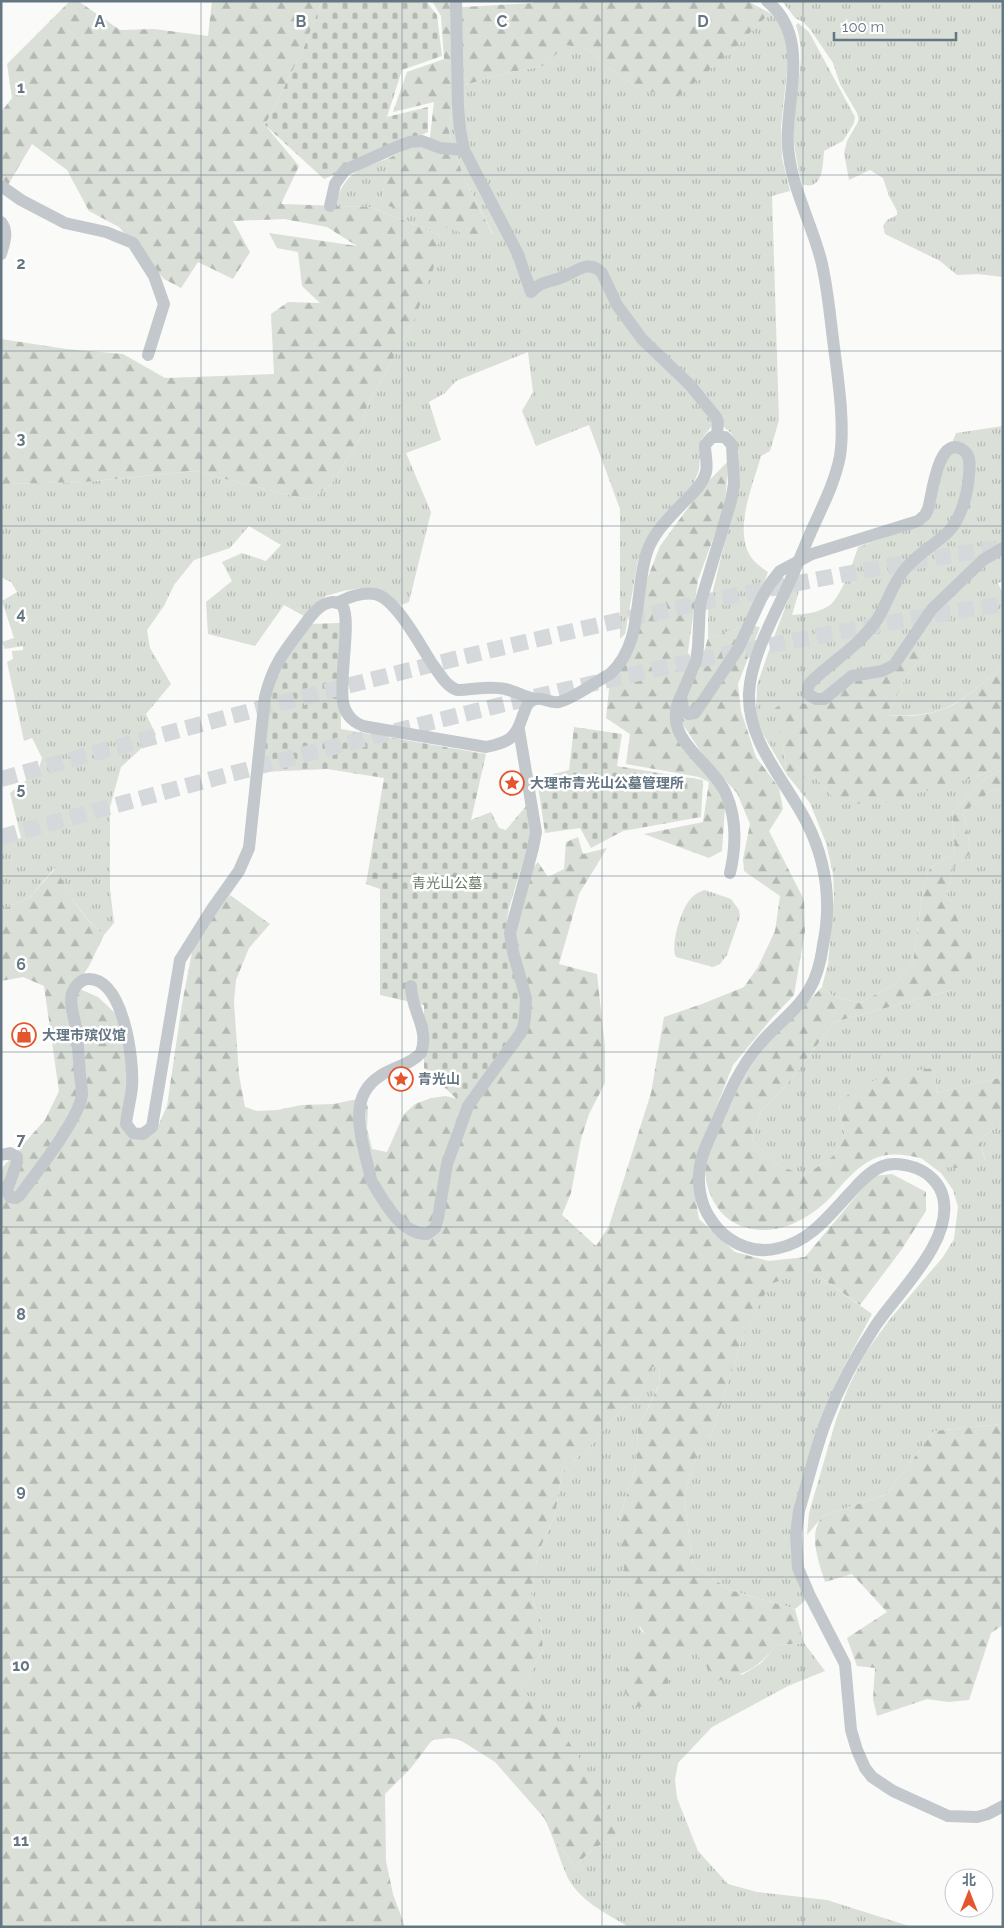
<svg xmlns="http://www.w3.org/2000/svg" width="1004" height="1928" font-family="Raleway,'Noto Sans SC',sans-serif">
	<defs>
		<pattern id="grass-tufts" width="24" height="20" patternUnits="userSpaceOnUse" patternTransform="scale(1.25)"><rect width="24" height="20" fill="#dadfd7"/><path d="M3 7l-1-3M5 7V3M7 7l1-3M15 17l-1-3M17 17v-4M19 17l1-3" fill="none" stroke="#b4b9b4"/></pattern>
		<pattern id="forest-firs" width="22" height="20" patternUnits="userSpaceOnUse" patternTransform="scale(1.25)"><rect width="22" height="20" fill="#dadfd7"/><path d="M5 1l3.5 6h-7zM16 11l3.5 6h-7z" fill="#b4b9b4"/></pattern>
		<pattern id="cemetery-stones" width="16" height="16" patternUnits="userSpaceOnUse" patternTransform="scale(1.25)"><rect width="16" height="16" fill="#dadfd7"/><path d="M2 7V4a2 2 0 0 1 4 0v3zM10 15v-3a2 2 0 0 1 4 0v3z" fill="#b4b9b4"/></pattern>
	</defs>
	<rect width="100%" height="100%" fill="#fafaf8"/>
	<g fill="url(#grass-tufts)">
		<path d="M782,1H1003V277L978,274L957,275L940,261L885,234L883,226L887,220L897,215V211L889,196L883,178L870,170L849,180L844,153L847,141L859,120L857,113L840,84L833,63L810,29L803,22L795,18Z"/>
		<path d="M770,13L782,25L789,53L781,126L782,158L790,191L772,196L779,420L770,451L761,456C753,485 733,530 751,557C755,563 762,568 768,572L748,625L708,638V611L724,545L737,497L739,452L731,433L724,427H711L701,440L699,470L692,487L647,541L638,560L625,634L620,639V509L589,425L536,446L522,411L533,392L528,352L456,381L445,393L429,402L441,440L406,453L431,512L409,602L401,605L386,594L361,588L343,591L326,596L304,616L284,605L255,646L208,634L206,602L232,581L222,562L242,553L266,561L281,545L249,526L230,548L194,560L174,585L164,606L147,630L150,648L171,684L146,714L156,735L121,767L110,807V889L114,923L104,935C81,915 69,895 55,868L30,897L1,910V843L21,838L10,793L38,771L42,758L32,738L24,741L7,662L13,659L12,651L23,650V646L5,649L2,642L14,638L2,601L17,592L11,582L1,577V484L85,482L194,471L309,500L331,485L361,437L366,408L415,318L440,235L370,207L335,206C345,171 358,170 389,158L381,203L493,234L463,176L449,132L454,88L511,72L543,66L566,44L588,49L608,67L638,88L734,49Z"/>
		<path d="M798,23L809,32L855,117L854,123L843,141L824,151C823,165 823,192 802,184C797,164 793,144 793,123C794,87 808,62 796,25Z"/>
		<path d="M1003,426V581L998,583L1003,594V667C988,678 968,697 952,705C933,715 909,717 887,715L908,673L929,649L892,671L841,682L805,704L783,745L787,775L814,776L833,797L979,776L1003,765V768L985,779L952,813L955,853L930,868L923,888L913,963L895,984L860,1003L833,996L822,987L828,964L834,896L833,874L826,843L810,803L787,775L763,734L756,717L757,685L768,653L799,571L802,581L792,615C805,614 819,613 830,605C841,597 854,560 858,547L919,525L956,433Z"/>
		<path d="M1003,788V1077L937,1093L934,1069L839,1105L845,1137L832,1157L804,1176L777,1164L752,1140L761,1112L794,1076L834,1022L952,990L958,923L947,893L953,868L970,854L967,826L963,813L991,791Z"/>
		<path d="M705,890L731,899L739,910L740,917L727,955L720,964L713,967L676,957C670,946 681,910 689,901C693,895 698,892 705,890Z"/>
		<path d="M1003,1122V1424L934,1431L887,1494L823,1516L807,1535L809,1513L836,1420L848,1388L866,1352L890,1319L943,1257L954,1239L958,1207L953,1190L941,1173L921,1158L955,1168L985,1159L980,1139Z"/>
		<path d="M810,1270L872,1314L840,1374L829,1402L794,1516L807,1599L795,1609L730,1590L693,1565L684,1498L696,1456L712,1433L742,1339L770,1283Z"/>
		<path d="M652,1366H660L659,1385L638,1428L636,1465L618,1523L640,1629L646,1635L668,1687L669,1663L691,1646L742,1675L761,1663L777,1645L804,1643L825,1671L788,1686L712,1727L678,1763L675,1780L677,1798L698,1851L728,1884L757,1892L827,1900L912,1927H629C607,1914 578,1900 567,1876C561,1863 557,1849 552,1836L575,1867L592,1849L619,1836L521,1689L543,1650L541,1622L531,1594L538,1553L555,1515L562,1472L595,1441L620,1411L640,1397Z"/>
	</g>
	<g fill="url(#forest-firs)">
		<path d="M70,1H78L120,30L154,29L208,36L212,1H322L303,50L265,125L299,166L281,204L370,207L440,235L433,270L415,318L366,408L361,437L331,485L309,500L194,471L85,482L1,484V339L66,349L123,354L165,378L274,374L271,314L288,302L320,303L302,286L298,252L277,248L269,233L357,246L327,227L284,219L233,221L250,252L233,279L198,262L181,288L164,279L119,227L89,211L67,170L32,144L8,185L1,178V112L12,98L7,64Z"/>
		<path d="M432,1H458L463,7L533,3L535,1H747L770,13L734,49L676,98L638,88L608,67L588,49L566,45L543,66L511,72L454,88L449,132L463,176L493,235H466L381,203L389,158L430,137L434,102L393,112L407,72L444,59L441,16Z"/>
		<path d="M728,461L725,506L698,580L687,659L698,673L708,638L748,625L760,627L738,684L741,711L756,757L779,788L783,809L769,831L804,900L805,931L794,995L772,1018L733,1065L704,1138L693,1182L699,1219L735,1252L769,1261L805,1257L873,1176L892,1174L926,1192V1211L902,1249L860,1305L810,1270L770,1284L742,1339L712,1433L696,1456L684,1498L693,1565L730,1590L795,1609L804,1643L777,1645C757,1668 748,1673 718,1681L691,1647L670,1663L668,1687L663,1705L634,1707L625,1692V1673L631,1651L646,1635L630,1613L618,1523L636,1465L638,1428L659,1386L660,1366L652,1367L640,1397L620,1411L595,1441L562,1472L555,1515L538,1553L531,1594L541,1622L543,1650L521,1689L555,1721L608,1802L619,1836L592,1849L575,1867L552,1836L545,1819L495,1762L460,1740L449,1738L432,1740L411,1768L385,1794L386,1861L393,1894L405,1927H1V1169L45,1120L59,1091L44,986L23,977L1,981V910L30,897L56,868C69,895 80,915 104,935L89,966L75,987L98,997L115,1013L126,1039L128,1132L159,1124L167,1106L182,1004L192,952L209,921L230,895L270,924L249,948L236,980L234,1002L239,1075L245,1107L257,1111L277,1110L302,1105L334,1104L362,1098L368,1106L367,1128L372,1149L387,1152L404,1114L415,1104L431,1098L446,1096L476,1104L513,921L526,876L538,862L548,877L564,869L566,842L578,837L583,854L607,848L579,894L559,964L597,974L605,1047V1083L589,1114L581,1139L571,1193L562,1215L596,1246L609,1226L651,1093L664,1017L702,1004L744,987L758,967L775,931L780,896L744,871L743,859L750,824L737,793L705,758L682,723L676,736L712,778L725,807L722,851L709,858L644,834L703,822L709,782L699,777L626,764L630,734L606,718L610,680L633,652L644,587L660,546L704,486Z"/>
		<path d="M912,648H930L908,673L887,715C909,718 933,715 953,705C968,697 988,678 1003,667V765L979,776L887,802L853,804L833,797L814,776L809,778L787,775L783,745L774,709L788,699L805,704L841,682L892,671Z"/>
		<path d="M1003,768V788L991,791L963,813L967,826L970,854L953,868L947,893L972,956L965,977L952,990L834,1022L794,1076L761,1112L752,1140L777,1164L804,1176L832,1157L845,1137L839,1105L854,1088L891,1074L934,1068L937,1093L1003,1077V1122L980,1139L985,1160C976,1162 965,1168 956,1168C952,1168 946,1166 941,1164C923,1159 902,1151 882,1156C858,1162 844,1184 827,1201C813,1214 794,1226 775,1229C755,1233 732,1226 720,1211C709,1197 703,1179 706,1161C708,1152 714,1142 718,1133C732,1101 746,1068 770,1041C786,1023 805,1006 822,987L833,996L860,1003L895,984L913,963L923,888L930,868L955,853L952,813L985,779Z"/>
		<path d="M1003,1424V1625L991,1633L969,1700L948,1702L927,1699L877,1716L873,1699L875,1668L857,1666L847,1638L887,1612L852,1574L825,1582C819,1562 807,1534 823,1516L887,1494L934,1431Z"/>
	</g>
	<g fill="url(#cemetery-stones)">
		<path d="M322,1H426L437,15L442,56L402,70L387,117L428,107V132L324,179L265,125L303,50Z"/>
		<path d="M340,623L341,729L486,754L471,820L491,812L499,828L506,830L527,805L532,832L509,908L506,927L522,979V1014L514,1039L462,1104L424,1068V1005L380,995V889L366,884L384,778L327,769L262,772L267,716L277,668L310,624Z"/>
		<path d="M574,727L622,734L617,766L703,780L701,817L623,831L591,848L580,828L545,833L537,779L569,770Z"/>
	</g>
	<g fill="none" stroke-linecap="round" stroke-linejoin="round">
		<g stroke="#d5d9db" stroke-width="16" stroke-dasharray="16 8" stroke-linecap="butt">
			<path d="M1,779C331,687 664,600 1003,547"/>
			<path d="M1,837C331,745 664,656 1003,604"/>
		</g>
		<g stroke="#c3c8cc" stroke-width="12">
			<path d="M456,1L458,107L460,129L464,150L518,254L531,292C542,280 549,283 563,277C577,271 589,259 602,273L617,305L642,339L690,385L716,417L718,422L717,435"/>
			<path d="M767,1C815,40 781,105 789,156C794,192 812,225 821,260C828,288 830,318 834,347C838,379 845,424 840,456C835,483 821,509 810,534"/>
			<path d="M1,186L21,200L65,223L106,232L133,243L154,276L164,304L148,355"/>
			<path d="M330,206L335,184L345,170L399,146L410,142L422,141L440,148L464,150"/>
			<path d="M1,222C9,232 4,243 1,254"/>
			<path d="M791,579C776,613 751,655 749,693C747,742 785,780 806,821C826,860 832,902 823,945C821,960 817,977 809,990C797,1011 774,1026 759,1045C738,1070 727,1098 714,1128C709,1140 702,1152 700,1166C697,1183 700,1203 710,1218C718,1231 731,1242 746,1247C757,1251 768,1251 779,1248C811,1241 830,1214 852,1191C860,1182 871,1170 883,1166C893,1162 907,1165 916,1168C929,1173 940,1184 943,1197C954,1240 899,1291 876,1325C856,1355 839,1387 826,1421C815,1450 808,1481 799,1511L796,1534L798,1568L810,1596L845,1664L851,1730L857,1750L865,1768L872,1777L893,1791L948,1816L977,1817L988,1814L1003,1806"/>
			<path d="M337,603C349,597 361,592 375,594C396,598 421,647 433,665C440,674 445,685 457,690C473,690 489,685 505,689C515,691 525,697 535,699"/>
			<path d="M680,698C661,740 711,760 726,794C737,819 736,847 730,873"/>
			<path d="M411,986C411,1011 430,1028 421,1053C410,1065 393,1067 380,1076C343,1100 365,1146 371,1180C383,1200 400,1234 427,1234L435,1228L438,1218L447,1164L468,1106L520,1034L523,1028L525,1018L526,998L513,952L510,933L533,848L536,832L519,730"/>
			<path d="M1,1155L10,1153L17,1157V1162L7,1190L10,1197L16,1198L20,1195C36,1173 79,1119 82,1095C82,1089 81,1082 80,1076C79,1060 78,1043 76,1027C74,1017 69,1003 72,993C75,986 81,979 88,979C124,978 134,1061 132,1087C131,1099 127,1112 126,1124L133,1133L143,1134L152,1127L180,960L212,909L239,871L249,848L265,697C273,665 283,653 302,628C310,617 319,603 333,602C337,602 341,603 343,607C351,621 339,680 343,702C345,715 355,725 368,727L486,747C510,742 516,738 523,715C525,711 526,705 530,702C539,694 549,704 559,702C575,698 595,682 610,674C644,644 634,590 647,552C653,533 670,517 683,503C692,494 703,484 706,472C708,464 705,454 705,445L712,437H725L732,445L734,484L731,501L700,604L698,647L696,661L681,696L683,709L688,714L695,713L738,649L761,599L770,584L780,571L812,554L918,521L925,515L928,509C932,496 938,433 963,450C971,455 970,466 969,474C968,492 962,517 949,531C936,544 918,554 906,568C891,584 887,607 874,624C857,647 830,663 810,683L808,688V694L816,699H824L852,676L882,671L894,665L932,609L983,560L1003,548"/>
		</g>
		<path stroke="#c3c8cc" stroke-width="12" d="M791,579L810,534"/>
	</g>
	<path fill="none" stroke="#657683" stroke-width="1" stroke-opacity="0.55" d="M201,1V1927M402,1V1927M602,1V1927M803,1V1927M1,175H1003M1,351H1003M1,526H1003M1,701H1003M1,876H1003M1,1052H1003M1,1227H1003M1,1402H1003M1,1577H1003M1,1753H1003"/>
	<defs>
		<g id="sight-ring" transform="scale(1.25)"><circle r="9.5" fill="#fff" stroke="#e4572e" stroke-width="1.5"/><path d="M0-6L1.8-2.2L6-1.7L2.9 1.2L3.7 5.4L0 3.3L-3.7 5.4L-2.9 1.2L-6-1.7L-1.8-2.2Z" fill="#e4572e"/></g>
		<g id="shop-ring" transform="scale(1.25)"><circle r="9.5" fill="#fff" stroke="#e4572e" stroke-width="1.5"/><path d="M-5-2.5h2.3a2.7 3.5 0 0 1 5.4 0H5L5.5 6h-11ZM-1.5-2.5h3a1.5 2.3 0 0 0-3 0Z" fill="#e4572e"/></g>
	</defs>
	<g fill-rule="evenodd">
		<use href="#sight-ring" x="512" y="783"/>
		<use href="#shop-ring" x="24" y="1035"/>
		<use href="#sight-ring" x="401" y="1079"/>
	</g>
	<g text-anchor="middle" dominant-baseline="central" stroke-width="5" stroke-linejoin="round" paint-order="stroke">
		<g font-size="14" font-weight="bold" fill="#657683" stroke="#fff" text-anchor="start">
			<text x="530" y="783">大理市青光山公墓管理所</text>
			<text x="42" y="1035">大理市殡仪馆</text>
			<text x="418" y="1079">青光山</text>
		</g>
		<g font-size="14" fill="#687a64" stroke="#fff">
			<text x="447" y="883">青光山公墓</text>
		</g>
	</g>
	<g font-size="16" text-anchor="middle" font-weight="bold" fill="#657683" stroke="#fff" stroke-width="5" stroke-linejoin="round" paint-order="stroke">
		<text x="100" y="27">A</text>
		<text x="301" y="27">B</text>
		<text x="502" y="27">C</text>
		<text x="703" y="27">D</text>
		<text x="21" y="93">1</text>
		<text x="21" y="269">2</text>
		<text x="21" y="444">3</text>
		<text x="21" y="619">4</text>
		<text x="21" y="794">5</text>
		<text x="21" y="970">6</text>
		<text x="21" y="1145">7</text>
		<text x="21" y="1320">8</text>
		<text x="21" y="1496">9</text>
		<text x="21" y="1671">10</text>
		<text x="21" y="1846">11</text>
	</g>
	<rect width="1004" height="1928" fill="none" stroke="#657683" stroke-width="5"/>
	<g transform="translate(969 1893)"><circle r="24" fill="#ffffff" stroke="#c1c8cd"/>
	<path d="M0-4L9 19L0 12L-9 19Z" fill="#e4572e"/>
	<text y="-8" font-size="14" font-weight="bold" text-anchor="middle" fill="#657683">北</text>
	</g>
	<path d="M834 32v8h122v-8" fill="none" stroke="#657683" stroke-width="2.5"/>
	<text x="842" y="32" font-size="15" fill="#657683" stroke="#ffffff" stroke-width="4" paint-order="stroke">100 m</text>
</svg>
